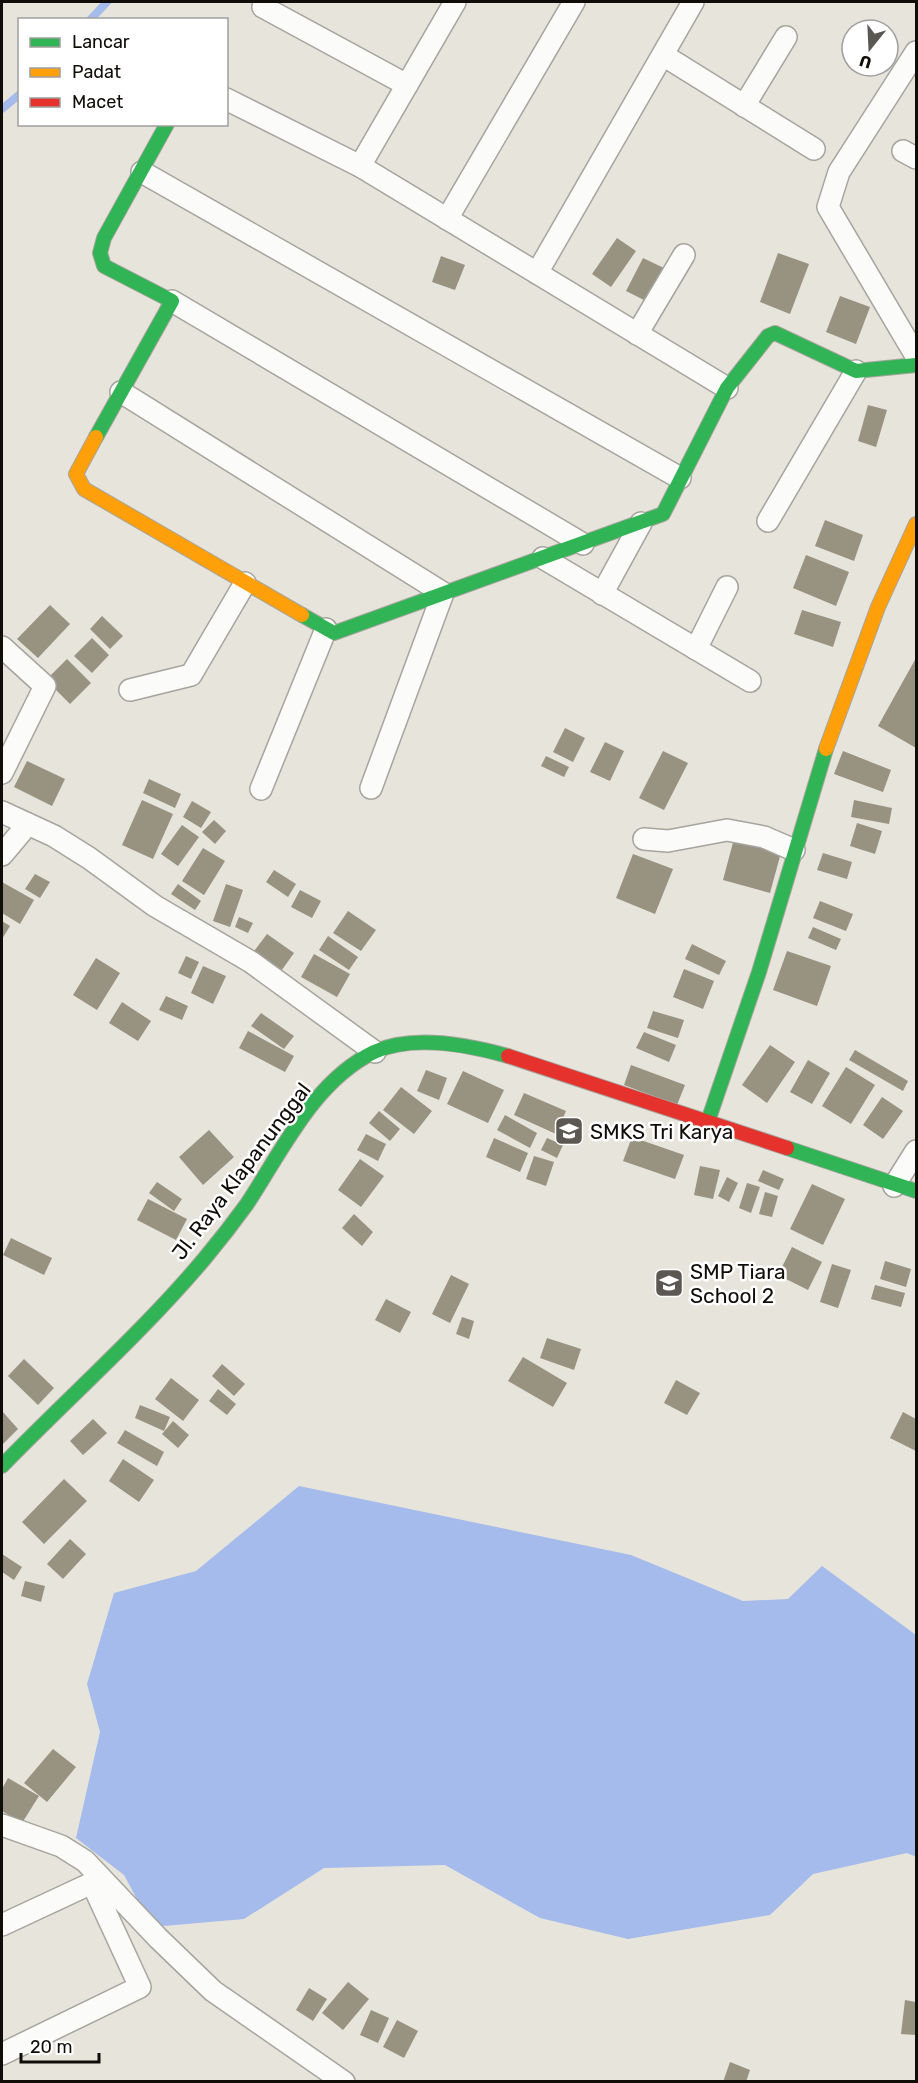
<svg xmlns="http://www.w3.org/2000/svg" width="918" height="2083" font-family="Rubik,sans-serif">
	<rect width="100%" height="100%" fill="#e7e4dc"/>
	<path fill="#a4bbeb" d="M299,1486L631,1555L743,1601L788,1599L822,1566L916,1635V1857L907,1853L813,1874L770,1915L628,1939L540,1918L445,1865L324,1868L244,1919L152,1927L124,1875L76,1838L100,1732L87,1684L114,1593L196,1571Z"/>
	<g fill="none" stroke-linecap="round" stroke-linejoin="round">
		<g stroke="#a4bbeb" stroke-width="8">
			<path d="M90,20L107,2"/>
			<path d="M2,109L20,94"/>
		</g>
	</g>
	<g fill="#989281">
		<path d="M617,238L636,251L611,287L592,274Z"/>
		<path d="M778,253L809,264L790,314L760,302Z"/>
		<path d="M441,256L465,265L455,290L432,282Z"/>
		<path d="M643,258L666,269L650,303L626,291Z"/>
		<path d="M840,296L870,307L856,344L826,332Z"/>
		<path d="M868,405L887,410L876,447L858,441Z"/>
		<path d="M825,520L863,535L854,561L815,546Z"/>
		<path d="M806,555L849,572L836,606L793,588Z"/>
		<path d="M50,605L70,624L38,658L17,639Z"/>
		<path d="M802,610L841,622L833,647L794,634Z"/>
		<path d="M102,616L123,636L110,649L90,629Z"/>
		<path d="M92,638L109,655L92,673L74,656Z"/>
		<path d="M916,658V748L878,726Z"/>
		<path d="M67,659L91,683L70,704L46,680Z"/>
		<path d="M565,728L585,738L573,762L553,752Z"/>
		<path d="M605,742L624,751L610,781L590,772Z"/>
		<path d="M663,751L688,763L664,810L639,798Z"/>
		<path d="M843,751L891,770L883,792L834,774Z"/>
		<path d="M546,756L569,767L564,777L541,766Z"/>
		<path d="M27,761L65,779L52,806L14,787Z"/>
		<path d="M149,779L181,794L175,808L143,793Z"/>
		<path d="M142,800L173,814L153,859L122,845Z"/>
		<path d="M854,800L892,808L889,824L851,817Z"/>
		<path d="M192,801L211,812L201,828L183,817Z"/>
		<path d="M214,820L226,831L215,844L202,832Z"/>
		<path d="M857,823L882,831L875,854L850,846Z"/>
		<path d="M182,825L199,837L178,866L161,854Z"/>
		<path d="M735,835L782,849L770,893L723,880Z"/>
		<path d="M203,848L225,861L204,895L182,881Z"/>
		<path d="M823,853L852,862L847,879L817,870Z"/>
		<path d="M633,854L673,869L655,914L616,898Z"/>
		<path d="M274,870L296,884L288,897L266,882Z"/>
		<path d="M35,874L50,882L40,898L25,889Z"/>
		<path d="M2,882L34,900L20,924L2,913Z"/>
		<path d="M178,884L201,901L195,910L171,894Z"/>
		<path d="M226,884L243,890L230,927L213,921Z"/>
		<path d="M300,890L321,901L312,918L291,907Z"/>
		<path d="M820,901L853,914L846,931L813,918Z"/>
		<path d="M348,911L376,930L361,951L333,933Z"/>
		<path d="M239,917L253,923L248,933L235,927Z"/>
		<path d="M2,921L10,926L2,939Z"/>
		<path d="M813,927L841,939L836,950L808,938Z"/>
		<path d="M267,934L294,953L279,974L252,954Z"/>
		<path d="M328,936L358,957L349,970L319,950Z"/>
		<path d="M692,944L726,961L719,975L685,959Z"/>
		<path d="M787,951L831,966L817,1006L773,990Z"/>
		<path d="M314,954L350,974L337,997L301,977Z"/>
		<path d="M186,956L199,962L191,979L178,973Z"/>
		<path d="M96,958L120,973L97,1010L73,995Z"/>
		<path d="M203,966L226,976L213,1004L191,993Z"/>
		<path d="M684,969L714,981L703,1009L673,997Z"/>
		<path d="M166,996L188,1006L182,1020L159,1010Z"/>
		<path d="M122,1002L151,1021L138,1041L109,1023Z"/>
		<path d="M653,1011L684,1020L678,1038L647,1028Z"/>
		<path d="M261,1013L294,1036L284,1049L251,1026Z"/>
		<path d="M248,1031L294,1056L285,1072L239,1048Z"/>
		<path d="M644,1032L676,1045L669,1062L636,1048Z"/>
		<path d="M770,1045L795,1062L767,1103L742,1085Z"/>
		<path d="M855,1050L908,1081L903,1091L849,1060Z"/>
		<path d="M808,1060L830,1073L812,1104L790,1092Z"/>
		<path d="M631,1065L685,1085L677,1105L624,1085Z"/>
		<path d="M846,1067L875,1085L851,1124L822,1106Z"/>
		<path d="M426,1070L447,1078L439,1100L417,1091Z"/>
		<path d="M463,1071L504,1090L488,1123L447,1104Z"/>
		<path d="M401,1087L432,1111L414,1134L383,1110Z"/>
		<path d="M524,1093L566,1111L556,1134L514,1115Z"/>
		<path d="M882,1097L903,1111L883,1139L863,1125Z"/>
		<path d="M379,1111L400,1129L390,1141L369,1123Z"/>
		<path d="M505,1115L537,1133L530,1148L497,1130Z"/>
		<path d="M209,1130L234,1157L203,1185L179,1157Z"/>
		<path d="M366,1134L386,1144L378,1161L357,1150Z"/>
		<path d="M632,1137L684,1155L675,1179L623,1161Z"/>
		<path d="M494,1138L528,1153L520,1172L486,1157Z"/>
		<path d="M547,1138L563,1145L557,1158L541,1150Z"/>
		<path d="M534,1156L554,1162L546,1186L526,1179Z"/>
		<path d="M360,1159L384,1176L361,1207L338,1190Z"/>
		<path d="M700,1166L720,1170L713,1199L694,1195Z"/>
		<path d="M763,1170L784,1179L779,1190L758,1181Z"/>
		<path d="M727,1177L738,1183L729,1202L718,1196Z"/>
		<path d="M157,1182L182,1199L174,1211L149,1193Z"/>
		<path d="M747,1183L760,1187L751,1213L739,1208Z"/>
		<path d="M812,1184L845,1199L823,1245L790,1229Z"/>
		<path d="M765,1192L778,1196L772,1217L759,1214Z"/>
		<path d="M148,1199L187,1219L176,1240L137,1220Z"/>
		<path d="M354,1214L373,1232L362,1246L342,1228Z"/>
		<path d="M11,1238L52,1258L44,1275L3,1255Z"/>
		<path d="M792,1247L822,1262L808,1290L778,1275Z"/>
		<path d="M885,1261L911,1269L906,1287L880,1279Z"/>
		<path d="M832,1264L851,1270L838,1308L820,1302Z"/>
		<path d="M451,1275L469,1284L450,1323L432,1314Z"/>
		<path d="M875,1285L905,1293L901,1307L871,1299Z"/>
		<path d="M386,1299L411,1312L400,1333L375,1320Z"/>
		<path d="M462,1317L474,1321L469,1339L456,1334Z"/>
		<path d="M547,1338L581,1349L574,1370L540,1358Z"/>
		<path d="M523,1357L567,1383L553,1407L508,1381Z"/>
		<path d="M24,1359L54,1388L38,1405L8,1376Z"/>
		<path d="M222,1364L245,1384L234,1396L212,1376Z"/>
		<path d="M171,1378L199,1400L183,1421L155,1399Z"/>
		<path d="M676,1380L700,1393L687,1415L664,1403Z"/>
		<path d="M218,1389L236,1404L227,1415L209,1401Z"/>
		<path d="M140,1405L170,1417L164,1431L135,1418Z"/>
		<path d="M2,1411L18,1429L2,1445Z"/>
		<path d="M903,1412L916,1419V1451L890,1438Z"/>
		<path d="M93,1419L107,1433L83,1455L70,1441Z"/>
		<path d="M173,1421L189,1435L178,1448L162,1434Z"/>
		<path d="M125,1430L164,1452L157,1466L117,1443Z"/>
		<path d="M123,1459L154,1480L139,1502L109,1481Z"/>
		<path d="M64,1479L87,1501L44,1544L22,1522Z"/>
		<path d="M70,1539L86,1554L63,1579L47,1564Z"/>
		<path d="M2,1554L22,1567L14,1580L2,1572Z"/>
		<path d="M25,1581L45,1586L41,1602L21,1596Z"/>
		<path d="M53,1749L76,1767L47,1802L24,1783Z"/>
		<path d="M8,1778L39,1796L22,1823L2,1811V1789Z"/>
		<path d="M348,1982L369,1999L343,2030L322,2013Z"/>
		<path d="M309,1988L327,1999L313,2021L296,2010Z"/>
		<path d="M905,2000L916,2002V2035L901,2034Z"/>
		<path d="M371,2010L389,2018L378,2043L360,2035Z"/>
		<path d="M397,2020L418,2031L404,2058L383,2047Z"/>
		<path d="M730,2062L750,2070L746,2082H723Z"/>
	</g>
	<g fill="none" stroke-linecap="round" stroke-linejoin="round">
		<g stroke="#a6a49d" stroke-width="24">
			<g id="street">
				<path d="M263,7L407,85"/>
				<path d="M916,52L839,172L828,207L916,356"/>
				<path d="M663,55L814,149"/>
				<path d="M226,99L360,166L727,388"/>
				<path d="M744,106L786,37"/>
				<path d="M903,151L916,158"/>
				<path d="M360,166L455,2"/>
				<path d="M142,172L680,478"/>
				<path d="M447,219L574,2"/>
				<path d="M537,273L693,2"/>
				<path d="M172,301L583,544"/>
				<path d="M637,334L684,255"/>
				<path d="M121,392L443,593L371,788"/>
				<path d="M768,521L856,371"/>
				<path d="M543,558L750,681"/>
				<path d="M602,594L641,523"/>
				<path d="M2,647L45,686L2,773"/>
				<path d="M696,649L727,587"/>
				<path d="M130,690L191,675L245,583"/>
				<path d="M261,789L326,629"/>
				<path d="M2,812L54,836L89,858L155,906L251,962L375,1052"/>
				<path d="M644,839L668,841L727,830L764,837L794,850"/>
				<path d="M2,855L28,824"/>
				<path d="M894,1186L916,1151"/>
				<path d="M2,1825L61,1846L85,1861L158,1938L213,1991L344,2082"/>
				<path d="M2,1925L92,1883L140,1987L2,2054"/>
			</g>
		</g>
		<g stroke="#a6a49d" stroke-width="16">
			<g id="fast">
				<path d="M96,437L172,301L104,266L100,253L104,238L167,124"/>
				<path d="M302,615L334,633L663,514L727,388L768,336L775,333L856,371L916,365"/>
				<path d="M707,1124L759,972L826,749"/>
				<path d="M787,1148L916,1191"/>
				<path d="M2,1466C69,1397 143,1332 205,1258C220,1240 234,1222 247,1204C282,1151 314,1081 374,1052C413,1034 469,1045 508,1056"/>
			</g>
		</g>
		<g stroke="#a6a49d" stroke-width="16">
			<g id="slow">
				<path d="M96,437L76,474L84,489L302,615"/>
				<path d="M826,749L878,607L916,524"/>
			</g>
		</g>
		<g stroke="#a6a49d" stroke-width="16">
			<path id="jam" d="M508,1056L787,1148"/>
		</g>
		<use href="#street" stroke="#fbfbfa" stroke-width="21"/>
		<use href="#fast" stroke="#30b455" stroke-width="14"/>
		<use href="#slow" stroke="#ff9f0a" stroke-width="14"/>
		<use href="#jam" stroke="#e5322d" stroke-width="14"/>
	</g>
	<defs>
		<g id="school-square" transform="scale(1.5)"><rect x="-9" y="-9" width="18" height="18" rx="4" fill="#5b5853" stroke="#fff"/><path d="M0-5L7-2L0 1L-7-2ZM-4 1L0 2.5L4 1V4Q0 6-4 4Z" fill="#fff"/></g>
	</defs>
	<g fill-rule="evenodd">
		<use href="#school-square" x="569" y="1131"/>
		<use href="#school-square" x="669" y="1283"/>
	</g>
	<g text-anchor="middle" dominant-baseline="central" stroke-width="5" stroke-linejoin="round" paint-order="stroke">
		<g font-size="21" fill="#100d09" stroke="#fff" text-anchor="start">
			<text x="590" y="1131">SMKS Tri Karya</text>
			<text x="690" y="1271">SMP Tiara<tspan x="690" dy="24">School 2</tspan></text>
		</g>
		<g font-size="21" fill="#100d09" stroke="#fff">
			<text transform="translate(241 1171) rotate(-53)">Jl. Raya Klapanunggal</text>
		</g>
	</g>
	<rect width="918" height="2083" fill="none" stroke="#100d09" stroke-width="6"/>
	<rect x="18" y="18" width="210" height="108" fill="#ffffff" stroke="#9f9e9d" stroke-width="1.5"/>
	<rect x="30" y="38" width="30" height="9" fill="#30b455" stroke="#9f9e9d" stroke-width="1.5"/>
	<text x="72" y="48" font-size="18" fill="#100d09">Lancar</text>
	<rect x="30" y="68" width="30" height="9" fill="#ff9f0a" stroke="#9f9e9d" stroke-width="1.5"/>
	<text x="72" y="78" font-size="18" fill="#100d09">Padat</text>
	<rect x="30" y="98" width="30" height="9" fill="#e5322d" stroke="#9f9e9d" stroke-width="1.5"/>
	<text x="72" y="108" font-size="18" fill="#100d09">Macet</text>
	<g transform="translate(870 48) rotate(198)"><circle r="28" fill="#ffffff" stroke="#9f9e9d" stroke-width="1.5"/>
	<path d="M0-4.5L10 22L0 15L-10 22Z" fill="#5b5853"/>
	<text y="-9" font-size="16" font-weight="bold" text-anchor="middle" fill="#100d09">U</text>
	</g>
	<path d="M21 2053v9h78v-9" fill="none" stroke="#100d09" stroke-width="3"/>
	<text x="30" y="2053" font-size="18" fill="#100d09" stroke="#ffffff" stroke-width="4.5" paint-order="stroke">20 m</text>
</svg>
